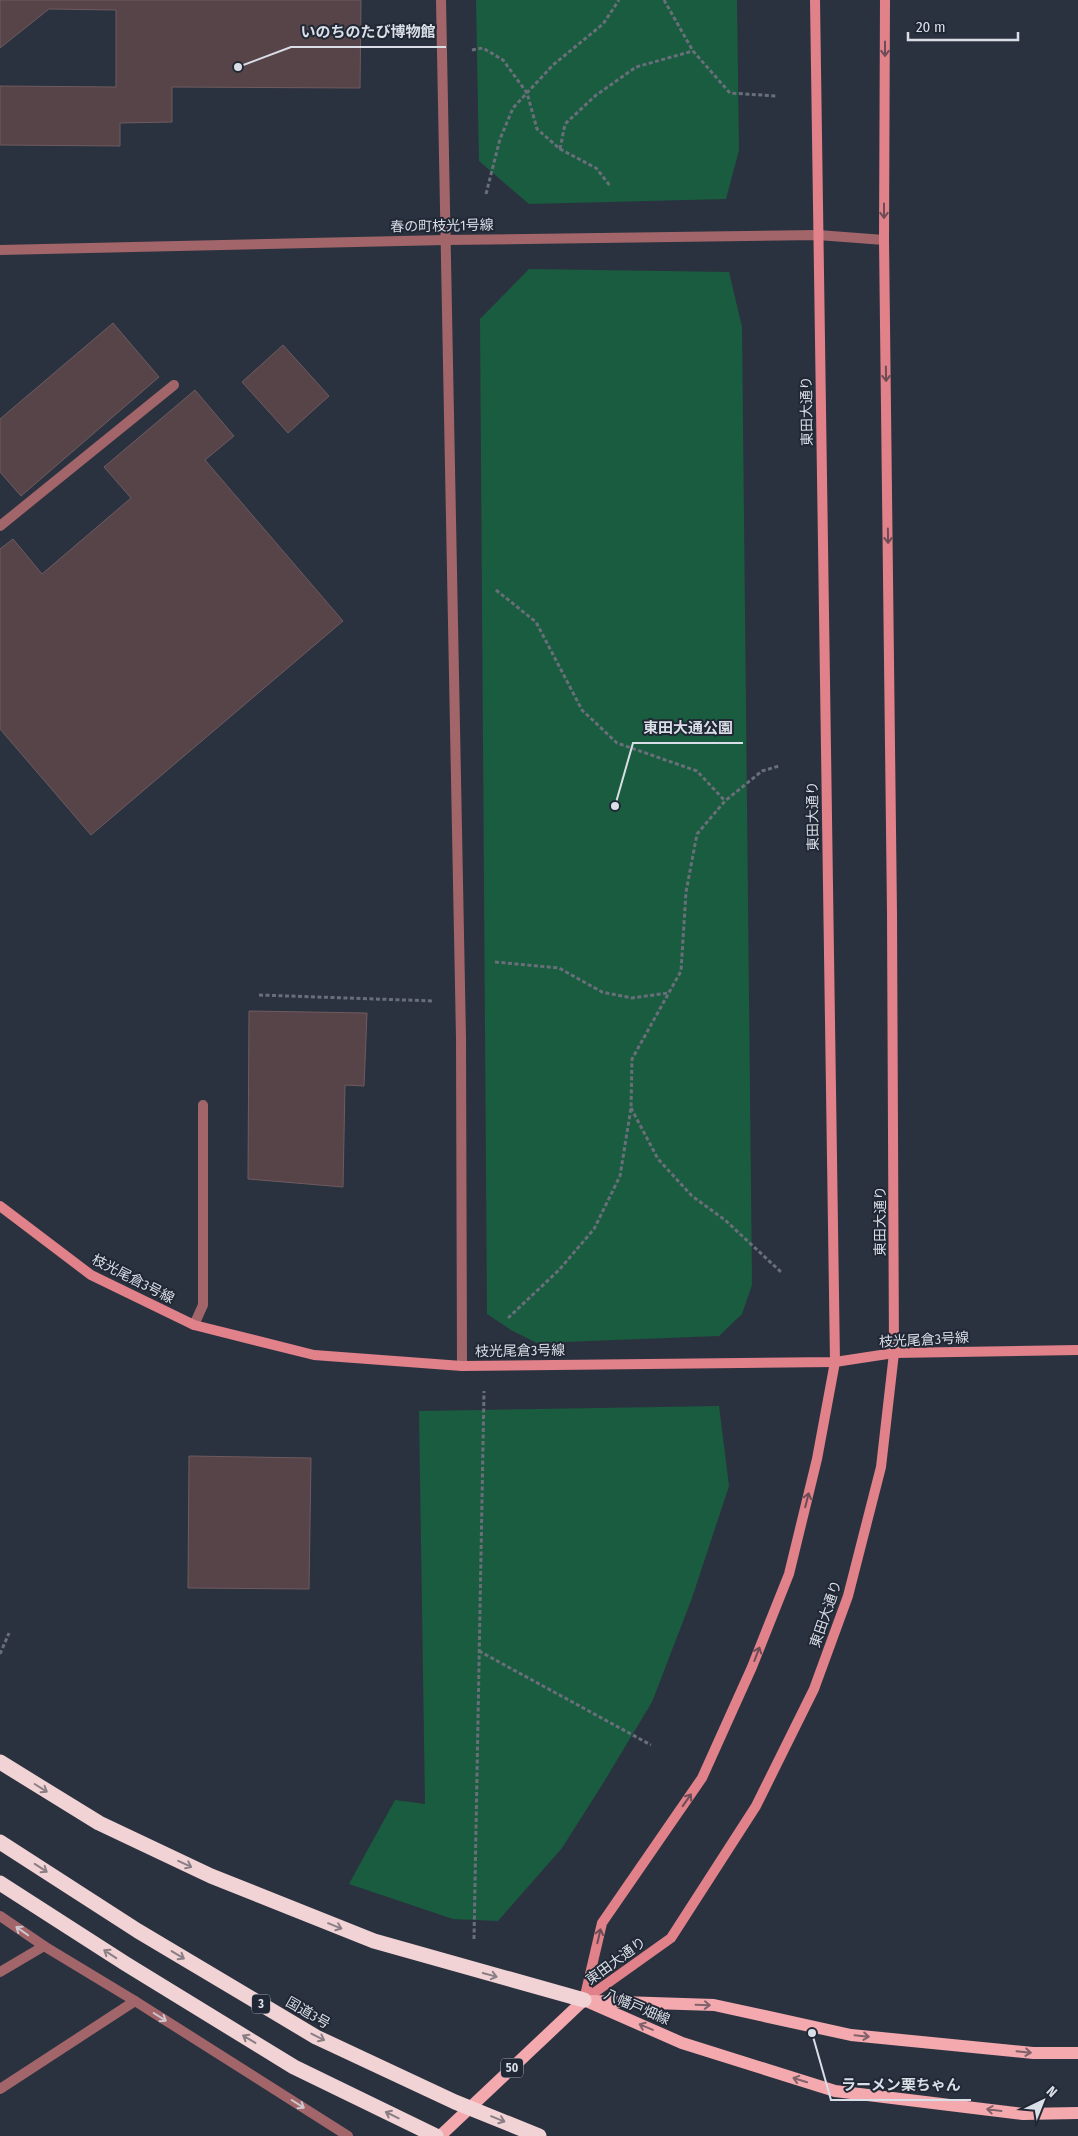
<svg xmlns="http://www.w3.org/2000/svg" width="1078" height="2136" font-family="'Fira Sans Condensed','Noto Sans JP',sans-serif">
	<rect width="100%" height="100%" fill="#2b323f"/>
	<g fill="#1a5c3f">
		<path d="M476,0H737L739,150L726,199L529,204L479,161Z"/>
		<path d="M529,269L729,272L742,327L752,1285L742,1314L719,1336L537,1343L511,1330L487,1314L480,319Z"/>
		<path d="M719,1406L729,1486L692,1598L652,1702L602,1785L562,1848L498,1921L453,1919L349,1884L395,1800L425,1804L419,1411Z"/>
	</g>
	<g fill="#564449" stroke="#6e5b60">
		<path d="M0,0H361L360,88L172,87V122L120,123V146L0,145V86L116,87V10L49,9L0,48Z"/>
		<path d="M113,323L159,377L21,496L0,472V419Z"/>
		<path d="M283,345L329,396L288,433L242,382Z"/>
		<path d="M195,390L234,436L205,460L343,621L91,835L0,729V549L13,539L42,574L131,498L104,467Z"/>
		<path d="M249,1011L367,1013L364,1086L345,1085L343,1187L248,1179Z"/>
		<path d="M189,1456L311,1458L309,1589L188,1588Z"/>
	</g>
	<g fill="none" stroke-linecap="round" stroke-linejoin="round">
		<g stroke="#696f7a" stroke-width="3" stroke-dasharray="4 2.5" stroke-linecap="butt">
			<path d="M664,0L693,51L730,93L776,96"/>
			<path d="M472,50L483,48L503,60L527,93L537,129L560,149L596,168L611,187"/>
			<path d="M560,149L565,124L595,96L636,67L693,51"/>
			<path d="M486,194L500,139L513,108L553,65L603,24L619,0"/>
			<path d="M496,590L536,622L582,710L617,743L697,771L725,801"/>
			<path d="M495,962L559,968L602,992L632,998L668,993"/>
			<path d="M259,995L434,1001"/>
			<path d="M631,1108L658,1159L692,1196L725,1220L781,1272"/>
			<path d="M508,1318L559,1270L594,1229L620,1176L631,1108L632,1059L681,971L686,892L697,834L725,801L762,771L779,766"/>
			<path d="M479,1651L651,1745"/>
			<path d="M0,1654L9,1633"/>
			<path d="M474,1939L484,1391"/>
		</g>
		<g stroke="#a2666a" stroke-width="10">
			<path d="M0,526L174,385"/>
			<path d="M194,1325L203,1305V1105"/>
		</g>
		<g stroke="#a2666a" stroke-width="10">
			<path d="M441,0L461,1038L462,1366"/>
			<path d="M0,250L446,240L818,235L884,240"/>
			<path d="M0,1916L44,1946L135,2001L348,2136"/>
			<path d="M0,1972L44,1946"/>
			<path d="M0,2089L135,2001"/>
		</g>
		<g stroke="#e18189" stroke-width="10">
			<path d="M0,1206L91,1275L194,1325L314,1355L462,1366L835,1362L894,1353L1078,1350"/>
			<path d="M584,2000L671,1938L756,1806L814,1689L848,1596L881,1467L894,1353L892,913L884,240L885,0"/>
			<path d="M584,2000L602,1923L702,1778L752,1667L789,1574L817,1459L835,1362L815,0"/>
		</g>
		<g stroke="#f4a9ae" stroke-width="12">
			<path d="M584,2000L682,2043L835,2091L1023,2114L1078,2113"/>
			<path d="M591,2001L714,2005L851,2035L1033,2053H1078"/>
			<path d="M440,2136L584,2000"/>
		</g>
		<g stroke="#f2d3d5" stroke-width="15">
			<path d="M0,1762L99,1823L211,1876L374,1941L584,2000"/>
			<path d="M0,1883L126,1964L294,2067L436,2136"/>
		</g>
		<path stroke="#f2d3d5" stroke-width="15" d="M0,1842L138,1931L316,2037L455,2102L539,2136"/>
	</g>
	<defs><path id="oneway-shaft" d="M-6 0H5M1.5-3L5.5 0L1.5 3" fill="none" stroke-width="1.6" stroke-linecap="round" stroke-linejoin="round" transform="scale(1.25)"/></defs>
	<g stroke="#6e4c57">
		<use href="#oneway-shaft" transform="translate(885 49) rotate(90)"/>
		<use href="#oneway-shaft" transform="translate(884 211) rotate(90)"/>
		<use href="#oneway-shaft" transform="translate(886 374) rotate(89)"/>
		<use href="#oneway-shaft" transform="translate(888 536) rotate(89)"/>
		<use href="#oneway-shaft" transform="translate(807 1500) rotate(-76)"/>
		<use href="#oneway-shaft" transform="translate(757 1654) rotate(-69)"/>
		<use href="#oneway-shaft" transform="translate(687 1800) rotate(-55)"/>
		<use href="#oneway-shaft" transform="translate(599 1936) rotate(-77)"/>
	</g>
	<g stroke="#8a7e85">
		<use href="#oneway-shaft" transform="translate(41 1788) rotate(32)"/>
		<use href="#oneway-shaft" transform="translate(185 1864) rotate(25)"/>
		<use href="#oneway-shaft" transform="translate(41 1868) rotate(33)"/>
		<use href="#oneway-shaft" transform="translate(335 1926) rotate(22)"/>
		<use href="#oneway-shaft" transform="translate(110 1954) rotate(-147)"/>
		<use href="#oneway-shaft" transform="translate(178 1955) rotate(31)"/>
		<use href="#oneway-shaft" transform="translate(490 1975) rotate(15)"/>
		<use href="#oneway-shaft" transform="translate(318 2037) rotate(27)"/>
		<use href="#oneway-shaft" transform="translate(249 2039) rotate(-149)"/>
		<use href="#oneway-shaft" transform="translate(392 2115) rotate(-154)"/>
		<use href="#oneway-shaft" transform="translate(498 2119) rotate(22)"/>
	</g>
	<g stroke="#cfc6ce">
		<use href="#oneway-shaft" transform="translate(22 1931) rotate(-145)"/>
		<use href="#oneway-shaft" transform="translate(160 2017) rotate(32)"/>
		<use href="#oneway-shaft" transform="translate(298 2104) rotate(32)"/>
	</g>
	<g stroke="#80626b">
		<use href="#oneway-shaft" transform="translate(703 2005) rotate(2)"/>
		<use href="#oneway-shaft" transform="translate(646 2027) rotate(-157)"/>
		<use href="#oneway-shaft" transform="translate(862 2036) rotate(6)"/>
		<use href="#oneway-shaft" transform="translate(1024 2052) rotate(6)"/>
		<use href="#oneway-shaft" transform="translate(800 2080) rotate(-163)"/>
		<use href="#oneway-shaft" transform="translate(994 2110) rotate(-173)"/>
	</g>
	<g text-anchor="middle" dominant-baseline="central" stroke-width="4" stroke-linejoin="round" paint-order="stroke">
		<g fill="#212835" stroke="#a2a7b2" stroke-width="1">
			<rect x="252" y="1994.5" width="18" height="19" rx="4"/>
			<rect x="501" y="2058.5" width="22" height="19" rx="4"/>
		</g>
		<g font-size="12" font-weight="bold" fill="#dadee7">
			<text x="261" y="2004">3</text>
			<text x="512" y="2068">50</text>
		</g>
		<g font-size="14" fill="#dadee7" stroke="#212835">
			<text transform="translate(442 226) rotate(-1)">春の町枝光1号線</text>
			<text transform="translate(807 411) rotate(-91)">東田大通り</text>
			<text transform="translate(813 816) rotate(-91)">東田大通り</text>
			<text transform="translate(880 1221) rotate(-90)">東田大通り</text>
			<text transform="translate(133 1279) rotate(27)">枝光尾倉3号線</text>
			<text transform="translate(924 1340) rotate(-3)">枝光尾倉3号線</text>
			<text transform="translate(520 1351) rotate(-1)">枝光尾倉3号線</text>
			<text transform="translate(826 1614) rotate(-71)">東田大通り</text>
			<text transform="translate(616 1961) rotate(-36)">東田大通り</text>
			<text transform="translate(637 2007) rotate(23)">八幡戸畑線</text>
			<text transform="translate(308 2013) rotate(30)">国道3号</text>
		</g>
	</g>
	<path fill="none" stroke="#dadee7" stroke-width="2" d="M238 67L291 47H446M615 806L633 743H743M812 2033L831 2100H971"/>
	<g fill="#dadee7" stroke="#212835" stroke-width="2">
		<circle cx="238" cy="67" r="5"/>
		<circle cx="615" cy="806" r="5"/>
		<circle cx="812" cy="2033" r="5"/>
	</g>
	<g font-size="15" text-anchor="middle" font-weight="bold" fill="#dadee7" stroke="#212835" stroke-width="4" stroke-linejoin="round" paint-order="stroke">
		<text x="368" y="37">いのちのたび博物館</text>
		<text x="688" y="733">東田大通公園</text>
		<text x="901" y="2090">ラーメン栗ちゃん</text>
	</g>
	<g transform="translate(1043 2101) rotate(43)" stroke="#212835" stroke-width="4" paint-order="stroke">
	<path d="M0-4L9 19L0 12L-9 19Z" fill="#dadee7"/>
	<text y="-8" font-size="14" font-weight="bold" text-anchor="middle" fill="#dadee7">N</text>
	</g>
	<path d="M908 32v8h110v-8" fill="none" stroke="#dadee7" stroke-width="2.5"/>
	<text x="916" y="32" font-size="15" fill="#dadee7" stroke="#212835" stroke-width="4" paint-order="stroke">20 m</text>
</svg>
